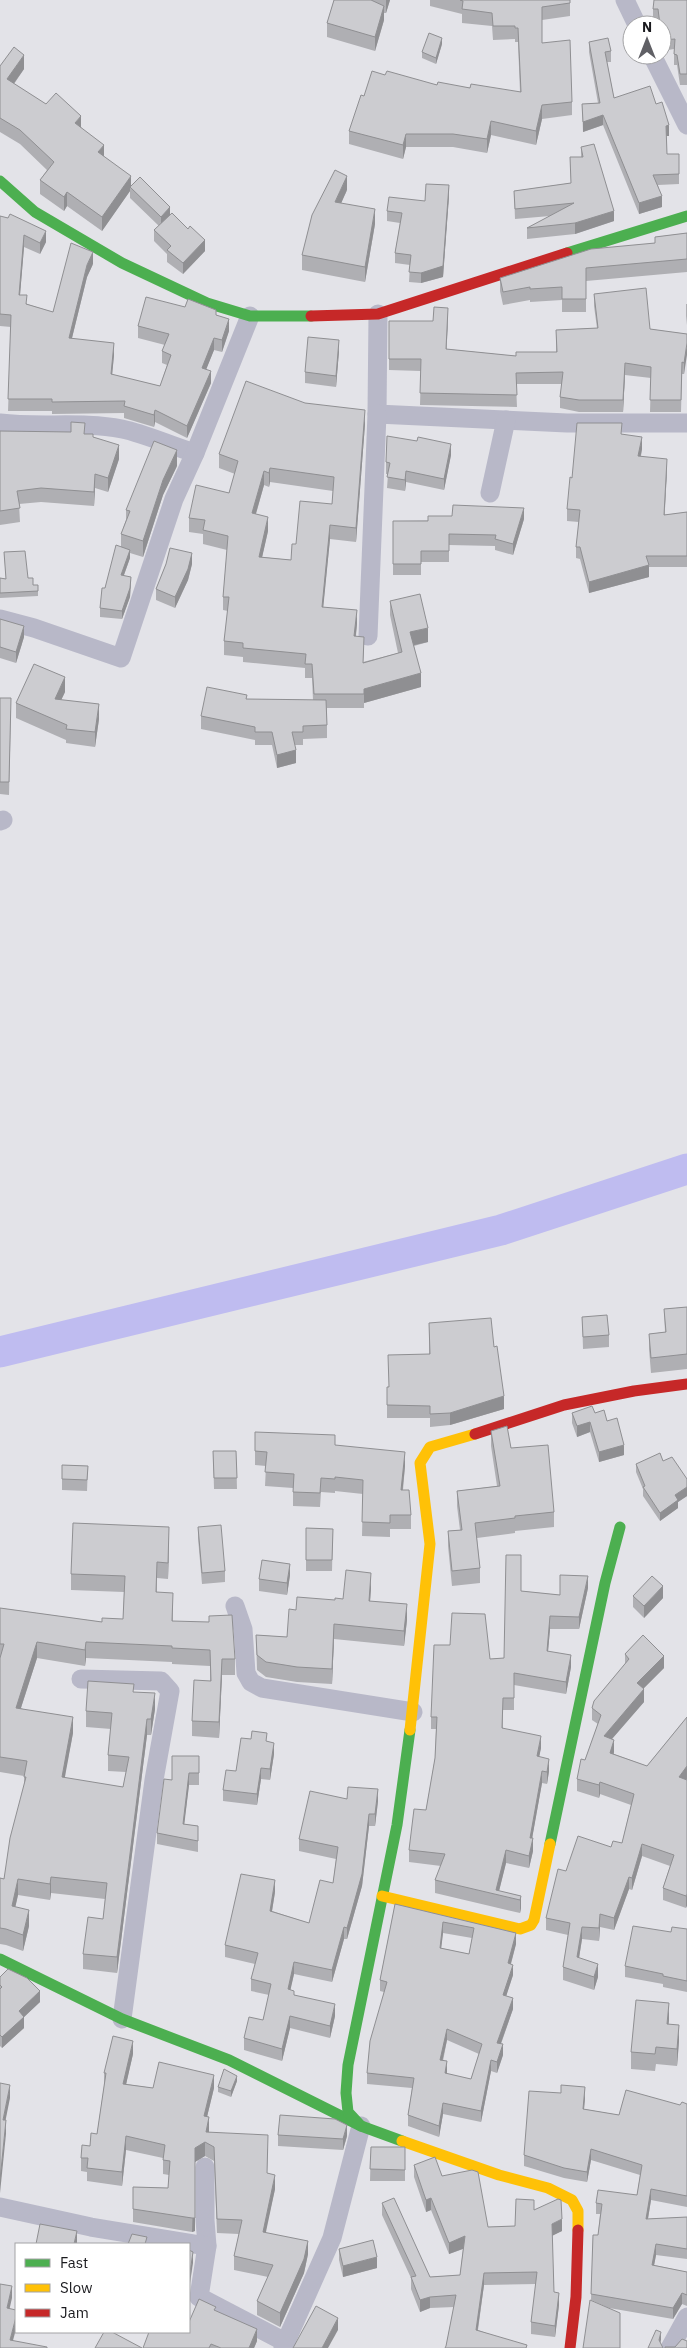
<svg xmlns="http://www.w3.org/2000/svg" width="687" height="2348" font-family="'IBM Plex Sans',sans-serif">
	<rect width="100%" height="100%" fill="#e3e3e8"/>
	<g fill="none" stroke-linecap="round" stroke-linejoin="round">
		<path stroke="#bfbcf0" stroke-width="31" d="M0,1352L501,1230L687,1169"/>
		<g stroke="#b8b8c8" stroke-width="19">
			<path d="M625,0L637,25"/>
			<path d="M652,55L687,125"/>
			<path d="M378,314L377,414L567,423H687"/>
			<path d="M0,423C40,428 82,421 122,429C146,434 171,446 195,453"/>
			<path d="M490,493L506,420"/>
			<path d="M0,619L34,628L121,658L174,499L195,453L250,316"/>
			<path d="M368,636L377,414"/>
			<path d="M0,821L3,820"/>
			<path d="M235,1606L243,1629L246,1673L251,1682L262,1688L413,1712"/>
			<path d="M81,1679L161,1681L170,1691L154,1780L122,2019"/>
			<path d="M205,2167V2220L207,2246"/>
			<path d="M0,2207L91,2227L207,2246L199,2297L285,2342"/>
			<path d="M283,2348L332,2238L361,2126"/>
			<path d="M670,2348L687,2317"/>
		</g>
		<g stroke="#4caf50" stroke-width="11">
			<path d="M0,181L35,212L122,263L207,303L250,316H311"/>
			<path d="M567,253L687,216"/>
			<path d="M550,1844L605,1583L620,1527"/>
			<path d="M0,1959L122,2019L229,2060L361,2126L402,2141"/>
			<path d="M361,2126L348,2112L346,2093L348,2065L397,1825L410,1730"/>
		</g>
		<g stroke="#ffc107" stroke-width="11">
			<path d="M410,1730L430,1544L420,1463L430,1447L475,1434"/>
			<path d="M382,1896L520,1929L531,1925L534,1920L550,1844"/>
			<path d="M402,2141L499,2175L548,2188L572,2200L578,2211V2230"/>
		</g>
		<g stroke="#c62828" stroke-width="11">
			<path d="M311,316L378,314L567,253"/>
			<path d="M475,1434L564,1405L634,1391L687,1384"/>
			<path d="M570,2348L576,2297L578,2230"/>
		</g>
	</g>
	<g fill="#afafb3" fill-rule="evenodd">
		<path d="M334,0H390L386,13H384V20L375,51L327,37V23Z"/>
		<path d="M430,0H571H570V16L542,20V43L572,102V115L542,119L536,145L491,135L487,153L453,147H406L403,159L349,144V131L364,96L385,75L437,85L520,92L518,42H515V39L493,40L492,26L462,23V14L430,6Z"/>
		<path d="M687,0V85H680L677,65H674V49L662,51V25H658V20H653V9Z"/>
		<path d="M589,42L611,51V62H607L614,98L656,104L669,136H666L667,154H679V184L658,185L662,207L639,214L603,125L583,132L582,104L598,103L589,52Z"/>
		<path d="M442,44L436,64L422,58V52Z"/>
		<path d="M0,66L24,69L14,84L81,127L104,157L131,186L170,214L205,251L183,274L167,262V254L154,241V230L159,226L130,198V191L102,231L67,206L64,211L40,194V180L47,170L20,144L0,132Z"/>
		<path d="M581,147L614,221L575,234L527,239V228L550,216L515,219L514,191L571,183L570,157H581Z"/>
		<path d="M347,190L341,203L375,224L365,282L302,270V255Z"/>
		<path d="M449,196L443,277L421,283L409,282L410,265L395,263V253L400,223L387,221V211Z"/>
		<path d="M0,216L46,242L40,254L24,247L20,295L27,304L53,312L93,264L87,277L72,338L114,355L112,375L160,386L167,365L162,363V351L165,345L138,338V326L216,315L229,331L222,352L214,350L206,369L211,383L187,438L155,422L154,427L124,418V413L52,414V411H8L11,327L0,326Z"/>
		<path d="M687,233V272L586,281V312H562V300L530,302V300L503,305L500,291V278L655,243V237Z"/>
		<path d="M594,294L650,329L687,334L684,374H682L681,412H650L651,378L625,375L623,412H579L560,408V397L562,384H516L517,407L420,405L421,371L389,370V321H433L448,319L446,349L516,356L556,352V330L597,328L594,306Z"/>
		<path d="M686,304H687V325L686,316Z"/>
		<path d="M339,351L336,387L305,383V372Z"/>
		<path d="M305,403L365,424L356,542L330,539L323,607L357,624L356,636L364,651L363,662L398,653L390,615V601L428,642L414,646L421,687L364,703V708H327V738L303,739V745H295L296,763L277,768L272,745H255V740L201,729V716L247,699L313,700L312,678H305V668L243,662V657L224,655V641L228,611L223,610V597L227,550L203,544V534L189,532V518L229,493L235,474L219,468V454ZM270,482L333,491L332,504L296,544L291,560L262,557L268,531L256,514L264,485L269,487Z"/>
		<path d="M0,431L85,434L93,437L119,459L108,492L95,488L94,506L41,502L19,504L20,522L0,525Z"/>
		<path d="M622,434L642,449L641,456L667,470L664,515L687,512V567H649V577L589,593L580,559L576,558V547L579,522L567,521V509L572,478Z"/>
		<path d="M417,441L451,455L444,490L406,482L405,491L387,488L388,474H386V462Z"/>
		<path d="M177,466L163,495L143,557L130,553V558L124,575L131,585L130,597L122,619L100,617V608L105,588L121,547V534L126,520V510Z"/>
		<path d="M524,519L513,555L495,550V546L449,545V562H421V575H393V521Z"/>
		<path d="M4,552L33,585H38V596L0,598V578L6,579Z"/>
		<path d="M166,564H192L188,580L175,608L156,600V589Z"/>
		<path d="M0,619L24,637L16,663L0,658Z"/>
		<path d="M65,692L61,700L99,719L95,747L66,743V740L16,718V703Z"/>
		<path d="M0,698L11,711L9,795L0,794Z"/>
		<path d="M687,1307V1369L651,1373L649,1349V1334L665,1332L664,1309Z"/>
		<path d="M582,1317L609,1335V1347L583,1349Z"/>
		<path d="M429,1323L494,1347L504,1409L450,1425L430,1427V1418H387V1387H388L429,1354Z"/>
		<path d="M572,1413L607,1421L624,1455L599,1462L590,1432L577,1437L572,1423Z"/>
		<path d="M491,1431L511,1448L554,1512V1527L515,1531V1533L477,1538L480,1568V1583L452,1586L448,1546V1531L460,1530L457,1506V1491L497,1486L491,1446Z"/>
		<path d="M335,1445L405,1466L403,1490L411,1515V1529H390V1537L362,1536L363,1494L335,1491V1493L321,1492L320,1507L293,1506V1488L265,1486L266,1466L255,1465V1451Z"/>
		<path d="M213,1451H236L237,1489H214Z"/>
		<path d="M663,1461L687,1479V1496L678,1502V1508L660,1521L643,1496V1489L636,1472V1464Z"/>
		<path d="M62,1465L88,1466L87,1491L62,1490Z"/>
		<path d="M198,1527L225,1571V1582L202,1584L198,1538Z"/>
		<path d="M306,1528L333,1529L332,1571H306Z"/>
		<path d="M169,1543L168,1579L157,1578V1592L173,1609V1621L235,1659V1675H222L219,1738L192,1736V1721L210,1681V1666L172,1664V1662L86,1658L85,1666L37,1658L21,1708L73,1733L64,1778L123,1787L126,1772L108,1771V1755L111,1729L86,1727V1711L134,1692L155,1709L151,1735H147L117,1973L83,1969V1954L103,1919L105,1899L51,1893L50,1900L18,1895L15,1907L29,1926L23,1951L6,1945L0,1944V1878L4,1879L24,1785V1776L0,1772V1608L102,1622L123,1619L124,1592L71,1590V1574Z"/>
		<path d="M290,1575L287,1595L259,1591V1579Z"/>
		<path d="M371,1588L370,1601L407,1620L404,1646L334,1639L332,1684L297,1682L266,1677L257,1670L256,1635L287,1637L296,1610L343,1599Z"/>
		<path d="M588,1588L579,1629H550L548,1651L571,1667L566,1694L514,1685V1710H503V1728L541,1748L539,1756L549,1771L547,1784L542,1783L532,1838L533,1851L529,1868L506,1863L499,1891L521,1896V1908L520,1913L435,1893V1880L441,1866L409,1862V1850L426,1810L435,1758L436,1729H431V1717L490,1659L504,1658L521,1591L560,1595Z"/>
		<path d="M633,1596L663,1598L644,1618L633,1607Z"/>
		<path d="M625,1654L664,1668L643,1689L644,1702L612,1739L614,1752V1754L647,1766L687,1717L686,1908L663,1900V1888L670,1866L642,1856L632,1890L629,1889L614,1930L600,1927L599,1941L582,1939L579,1958L598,1977L594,1990L563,1980V1967L568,1935L546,1930V1918L566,1871L611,1847L622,1843L631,1805L600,1794L599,1798L577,1791V1779L585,1760L598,1724L592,1720V1708L625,1664Z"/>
		<path d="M267,1741L274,1754L270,1780L261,1779L257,1805L223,1801V1790L236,1771Z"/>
		<path d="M199,1756V1785H189L184,1824L198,1826V1852L157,1844V1833L172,1780Z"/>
		<path d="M347,1799L378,1801L375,1826H369L362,1886L347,1939H344L332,1982L294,1974L290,1990L294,1995L335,2016L330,2038L290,2028L282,2061L244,2050V2038L263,2020L269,1995L251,1991V1979L255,1964L225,1957V1945L275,1892L272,1911L309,1923L333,1883L336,1859L299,1851V1839Z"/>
		<path d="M395,1904L516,1933V1944L511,1964L513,1975L506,1996L513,2009L501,2044L503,2055L497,2073L491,2071L481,2122L443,2114L439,2137L408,2126V2115L412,2088L367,2084V2073L384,1992L380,1991V1980ZM443,1933L472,1938L469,1954L441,1948ZM447,2040L479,2054L471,2079L447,2074V2072L443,2061Z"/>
		<path d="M687,1929V1992L663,1987V1984L625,1977V1966L671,1932Z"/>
		<path d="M0,1977L40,2002L24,2017V2028L2,2048L0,2046Z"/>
		<path d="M669,2020L668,2024L679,2041L677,2066L656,2064L655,2071L631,2069V2052Z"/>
		<path d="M133,2054L126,2084L153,2088H214L207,2117L209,2132L268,2149L267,2173L275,2189L265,2233L308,2254L304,2273L280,2327L257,2315V2301L268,2277L234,2270V2256L239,2234L217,2233L214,2161L205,2156L195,2162V2231L192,2232L133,2222V2187L168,2188L169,2175L163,2174V2158L126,2150L122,2186L87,2181V2172L81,2171V2158L90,2146L97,2134L104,2086V2073Z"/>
		<path d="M237,2081L231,2097L218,2092V2087Z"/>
		<path d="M585,2098L584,2109L619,2115L687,2104V2207L651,2200L648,2219L687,2217V2259L656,2255L654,2265L687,2272V2306L682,2304L673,2319L609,2308L591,2300L593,2235H598L600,2214H596V2203L637,2195L640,2175L591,2160L587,2182L564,2178L524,2166V2155Z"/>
		<path d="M278,2135L347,2136L343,2150L278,2146Z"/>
		<path d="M371,2147H405V2181H370Z"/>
		<path d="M414,2165L442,2176L488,2227L515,2226L534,2210L562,2231L552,2235L554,2292L559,2305L555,2337L531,2334V2322L536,2284L484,2285L478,2330L527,2348L446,2346L454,2307L430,2308L420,2312L411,2289V2278L382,2215V2203L430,2277L460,2275L463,2249L449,2254L431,2210L426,2212L414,2177Z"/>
		<path d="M339,2249L377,2268L343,2277L339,2260Z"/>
		<path d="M216,2311L257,2341L254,2348H143L189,2332Z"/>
	</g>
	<g fill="#8f8f92">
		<path d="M386,0H390L386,13Z"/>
		<path d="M384,6V20L375,51V37Z"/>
		<path d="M442,38V44L436,64V58Z"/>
		<path d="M24,55V69L7,93V79Z"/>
		<path d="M542,105V119L536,145V131Z"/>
		<path d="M603,115V125L583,132V122Z"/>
		<path d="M81,116V130L75,123Z"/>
		<path d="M491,121V135L487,153V139Z"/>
		<path d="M669,125V136H666V126Z"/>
		<path d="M406,134V147L403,159V145Z"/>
		<path d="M104,145V159L98,152Z"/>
		<path d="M131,176V187H130V191L102,231V217Z"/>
		<path d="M347,176V190L335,217V202Z"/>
		<path d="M449,185V196L443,277L421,283V273Z"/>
		<path d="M67,192V206L64,211V197Z"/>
		<path d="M662,196V207L639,214V203Z"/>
		<path d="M170,207V218L161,228V217Z"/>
		<path d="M375,209V224L365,282V267Z"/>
		<path d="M614,211V221L575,234V223Z"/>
		<path d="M46,231V242L40,254V243Z"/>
		<path d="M24,235V247L19,307V295Z"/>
		<path d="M205,240V251L183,274V263Z"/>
		<path d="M93,252V264L87,277L69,350V338L87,265Z"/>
		<path d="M448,308V319L446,361V349Z"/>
		<path d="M229,319V331L222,352V340Z"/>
		<path d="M214,338V350L202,380V368Z"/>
		<path d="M339,340V351L336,387V376Z"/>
		<path d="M114,343V355L111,386V374Z"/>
		<path d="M687,343V355L684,374V363Z"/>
		<path d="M625,363V375L623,412V400Z"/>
		<path d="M211,371V383L187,438V426Z"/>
		<path d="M155,410V422L154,427V415Z"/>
		<path d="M365,410V424L356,542V528Z"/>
		<path d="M642,437V449L638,468V456Z"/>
		<path d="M451,444V455L444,490V479Z"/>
		<path d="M119,445V459L108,492V478Z"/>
		<path d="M177,450V466L163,495L143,557V541L163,480Z"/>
		<path d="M667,459V470L664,527V515Z"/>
		<path d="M270,468V482L269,487V473Z"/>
		<path d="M264,471V485L252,527V513Z"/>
		<path d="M406,471V482L405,491V480Z"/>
		<path d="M95,474V488L94,506V492Z"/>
		<path d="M524,508V519L513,555V544Z"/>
		<path d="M268,517V531L259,571V557Z"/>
		<path d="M330,525V539L322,620V607Z"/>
		<path d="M130,550V558L121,583V575Z"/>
		<path d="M192,553V564L188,580L175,608V597Z"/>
		<path d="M649,565V577L589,593V582Z"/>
		<path d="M131,577L130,597L122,619V611Z"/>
		<path d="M357,610V624L354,650V636Z"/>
		<path d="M24,626V637L16,663V652Z"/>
		<path d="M428,628V642L410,646V632Z"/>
		<path d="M421,673V687L364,703V689Z"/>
		<path d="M65,677V692L55,713V699Z"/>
		<path d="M99,704V719L95,747V732Z"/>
		<path d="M296,750V763L277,768V755Z"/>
		<path d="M504,1396V1409L450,1425V1413Z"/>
		<path d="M590,1422V1432L577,1437V1426Z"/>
		<path d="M624,1445V1455L599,1462V1452Z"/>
		<path d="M405,1452V1466L401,1504V1490Z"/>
		<path d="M687,1487V1496L678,1502V1508L660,1521V1513L675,1495Z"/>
		<path d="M169,1527V1543L168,1579V1563Z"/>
		<path d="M290,1564V1575L287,1595V1583Z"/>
		<path d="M371,1573V1588L369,1616V1601Z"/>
		<path d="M588,1576V1588L579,1629V1617Z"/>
		<path d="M663,1586V1598L644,1618V1606Z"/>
		<path d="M407,1604V1620L404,1646V1631Z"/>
		<path d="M550,1616V1629L547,1663V1651Z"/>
		<path d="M334,1624V1639L332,1684V1669Z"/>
		<path d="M37,1642V1658L16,1723V1708Z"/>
		<path d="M86,1642V1658L85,1666V1650Z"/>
		<path d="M571,1655V1667L566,1694V1682Z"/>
		<path d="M664,1656V1668L637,1695V1683Z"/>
		<path d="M222,1659V1675L219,1738V1722Z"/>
		<path d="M644,1689V1702L604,1748V1736Z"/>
		<path d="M155,1693V1709L151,1735V1719Z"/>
		<path d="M73,1717V1733L62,1793V1777Z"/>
		<path d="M147,1719V1735L117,1973V1957Z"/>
		<path d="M541,1736V1748L537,1768V1756Z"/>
		<path d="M614,1740V1752L610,1765V1753Z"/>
		<path d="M274,1743V1754L270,1780V1769Z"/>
		<path d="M549,1759V1771L547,1784V1772Z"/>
		<path d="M687,1766V1779L679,1789V1777Z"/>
		<path d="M261,1768V1779L257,1805V1794Z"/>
		<path d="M542,1771V1783L532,1839L530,1838Z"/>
		<path d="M189,1773V1785L183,1835V1824Z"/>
		<path d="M600,1782V1794L599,1798V1785Z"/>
		<path d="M378,1789V1801L375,1826V1814Z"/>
		<path d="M369,1814V1826L362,1886L347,1939V1928Z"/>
		<path d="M533,1838V1851L529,1868V1856Z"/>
		<path d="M642,1844V1856L632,1890V1878Z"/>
		<path d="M506,1850V1863L498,1895L496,1890Z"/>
		<path d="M51,1877V1893L50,1900V1884Z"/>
		<path d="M629,1877V1889L614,1930V1918Z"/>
		<path d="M18,1879V1895L12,1922V1906Z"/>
		<path d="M275,1880V1892L270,1923V1911Z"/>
		<path d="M687,1894V1906L686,1908V1896Z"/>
		<path d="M521,1896V1908L520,1913V1900Z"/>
		<path d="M29,1910V1926L23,1951V1935Z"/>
		<path d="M600,1914V1927L599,1941V1928Z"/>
		<path d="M443,1922V1933L440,1958V1948Z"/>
		<path d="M344,1927V1939L332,1982V1970Z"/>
		<path d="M582,1927V1939L577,1970V1957Z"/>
		<path d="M516,1933V1944L508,1974V1963Z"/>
		<path d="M294,1962V1974L288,2001V1989Z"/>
		<path d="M598,1964V1977L594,1990V1977Z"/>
		<path d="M513,1965V1975L503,2006V1995Z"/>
		<path d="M40,1991V2002L24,2017V2028L2,2048V2037L19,2011Z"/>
		<path d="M513,1998V2009L497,2054V2043Z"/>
		<path d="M669,2003V2020L667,2040V2024Z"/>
		<path d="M335,2004V2016L330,2038V2026Z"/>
		<path d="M290,2016V2028L282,2061V2049Z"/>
		<path d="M679,2025V2041L677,2066V2049Z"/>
		<path d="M447,2029V2040L440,2071V2060Z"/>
		<path d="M133,2041V2054L123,2098V2084Z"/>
		<path d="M503,2044V2055L497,2073V2062Z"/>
		<path d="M491,2060V2071L481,2122V2111Z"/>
		<path d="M447,2061V2072L445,2084V2073Z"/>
		<path d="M214,2075V2088L204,2129V2116Z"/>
		<path d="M237,2076V2081L231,2097V2091Z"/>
		<path d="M10,2085V2098L3,2133V2120Z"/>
		<path d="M585,2087V2098L583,2120V2109Z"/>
		<path d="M443,2103V2114L439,2137V2126Z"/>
		<path d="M209,2117V2131L207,2143L206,2132Z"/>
		<path d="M6,2120V2134L0,2193V2180Z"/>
		<path d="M347,2125V2136L343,2150V2139Z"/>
		<path d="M126,2136V2150L122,2186V2172Z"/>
		<path d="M205,2142V2156L195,2162V2231L192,2232L195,2148Z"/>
		<path d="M591,2149V2160L587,2182V2172Z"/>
		<path d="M275,2175V2189L263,2246V2232Z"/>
		<path d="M651,2189V2200L646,2230V2219Z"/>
		<path d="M431,2198V2210L426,2212V2200Z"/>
		<path d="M562,2219V2231L552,2236V2224Z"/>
		<path d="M77,2231V2244H74Z"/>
		<path d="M465,2236V2248L449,2254V2243Z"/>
		<path d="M308,2241V2254L304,2273L280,2327V2313Z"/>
		<path d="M656,2244V2255L652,2276V2265Z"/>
		<path d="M193,2252V2263L189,2290V2279Z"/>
		<path d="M377,2257V2268L343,2277V2266Z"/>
		<path d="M484,2273V2285L476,2341V2330Z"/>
		<path d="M12,2286V2298L7,2320V2308Z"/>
		<path d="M559,2293V2305L555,2337V2326Z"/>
		<path d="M682,2293V2304L673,2319V2308Z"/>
		<path d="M430,2297V2308L420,2312V2300Z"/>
		<path d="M16,2317V2329L11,2348L10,2340Z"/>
		<path d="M338,2318V2330L328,2348H322Z"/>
		<path d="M257,2329V2341L254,2348H249Z"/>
		<path d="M661,2332V2340L659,2348V2340Z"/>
	</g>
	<g fill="#ccccd0" stroke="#8f8f92" fill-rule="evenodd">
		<path d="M334,0H371L384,6L375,37L327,23Z"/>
		<path d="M460,0H570V3L542,7V43L570,40L572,102L542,105L536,131L491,121L487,139L453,134H406L403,145L349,131L361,95L364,96L372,71L385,75L387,71L437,85L438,82L470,88L471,84L521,92L518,28H515V26H493L492,13L462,9L463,1Z"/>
		<path d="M654,0H687V74H680L677,55L674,54L675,39L662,40V25H660L658,9H653Z"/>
		<path d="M429,33L442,38L436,58L422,52Z"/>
		<path d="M608,38L611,51L605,52L614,98L650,86L656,104L662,102L669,125L666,126L667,154H679V174L653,175L662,196L639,203L603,115L583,122L582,104L600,103L589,42Z"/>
		<path d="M14,47L24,55L7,79L46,104L56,93L81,116L75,123L104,145L98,152L131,176L102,217L67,192L64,197L40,180L54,162L20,130L0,118V66Z"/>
		<path d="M594,144L614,211L575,223L527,228L574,203L515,209L514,191L571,183L570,157H583L581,147Z"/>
		<path d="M335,170L347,176L335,202L375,209L365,267L302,255L312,215Z"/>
		<path d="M140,177L170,207L161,217L130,187Z"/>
		<path d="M426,184L449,185L443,266L421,273L409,272L411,255L395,253L402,213L387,211L389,197L425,201Z"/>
		<path d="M172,213L188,229L190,226L205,240L183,263L167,250L171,246L154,230Z"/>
		<path d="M10,214L46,231L40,243L24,235L19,295H27L26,304L53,312L71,243L93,252L87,265L69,338L114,343L111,374L160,386L171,355L162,351L169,334L138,326L146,297L185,307L188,299L216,310V315L229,319L222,340L214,338L202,368L211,371L187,426L155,410L154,415L124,406L125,401L52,402V399H8L11,315L0,314V216L8,218Z"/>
		<path d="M687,233V259L586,268V299H562V287L530,289V287L503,292L500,278L591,249L655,243V237Z"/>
		<path d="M646,288L650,329L687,334V343L684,363L682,362L681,400H650L651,367L625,363L623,400H579L560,397L563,372L516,373L517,395L420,393L421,359H389V321H433L434,307L448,308L446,349L516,356V352H557L556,330L598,328L594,294Z"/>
		<path d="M308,337L339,340L336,376L305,372Z"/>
		<path d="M246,381L305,403L365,410L356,528L330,525L322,607L357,610L354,636L364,637L363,663L402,652L390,601L420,594L428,628L410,632L421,673L364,689V694H314L312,664H305L306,654L243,648V643L224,641L229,597H223L228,536L203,530L205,520L189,518L196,485L229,493L238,461L219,454ZM270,468L334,477L332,504L300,501L296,544H292L291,560L259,557L268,517L252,513L264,471L269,473Z"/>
		<path d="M71,422L85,423L84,434H93V437L119,445L108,478L95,474L94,492L41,488L17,491L20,508L0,511V431L71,432Z"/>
		<path d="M577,423H622L621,434L642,437L638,456L667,459L664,515L687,512V556H646L649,565L589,582L580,547H576L580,510L567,509L570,477L572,478Z"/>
		<path d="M387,436L417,441L418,437L451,444L444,479L406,471L405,480L387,477L390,463L386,462Z"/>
		<path d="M154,441L177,450L163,480L143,541L121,534L130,511L126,510Z"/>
		<path d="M453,505L524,508L513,544L495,539L496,535L449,534V551H421V564H393V521H428V516H452Z"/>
		<path d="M116,545L130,550L121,575L131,577L130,588L122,611L100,608L102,588H105Z"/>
		<path d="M170,548L192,553L188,569L175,597L156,589L166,564Z"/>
		<path d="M25,551L28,578H33V585H38V591L0,593V578L6,579L4,552Z"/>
		<path d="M0,619L24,626L16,652L0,647Z"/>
		<path d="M34,664L65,677L55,699L99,704L95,732L66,729L67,725L16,703Z"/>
		<path d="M207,687L247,695L246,699L326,700L327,725L303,726V732H292L296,750L277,755L272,732H255V727L201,716Z"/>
		<path d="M0,698H11L9,782H0Z"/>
		<path d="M687,1307V1354L651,1358L649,1334L666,1332L664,1309Z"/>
		<path d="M607,1315L609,1335L583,1337L582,1317Z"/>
		<path d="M491,1318L494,1347L497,1346L504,1396L450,1413L430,1414V1406L387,1405V1387H389L388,1355L430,1354L429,1323Z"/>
		<path d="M592,1406L595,1413L604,1410L607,1421L617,1418L624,1445L599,1452L590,1422L577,1426L572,1413Z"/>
		<path d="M507,1426L511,1448L548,1445L554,1512L515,1516V1518L475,1523L480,1568L452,1571L448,1531L462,1530L457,1491L500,1486L491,1431Z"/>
		<path d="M255,1432L335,1435V1445L405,1452L401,1490H409L411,1515H390V1523L362,1522L363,1480L335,1477V1479L321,1478L320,1493L293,1492L294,1474L265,1472L267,1452L255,1451Z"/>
		<path d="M213,1451H236L237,1478H214Z"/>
		<path d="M660,1453L663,1461L672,1457L687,1479V1487L675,1495L678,1500L660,1513L643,1487L645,1486L636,1464Z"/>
		<path d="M62,1465L88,1466L87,1480L62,1479Z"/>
		<path d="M73,1523L169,1527L168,1563L157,1562L156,1592L173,1593L172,1621L209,1622V1616L232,1615L235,1659H222L219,1722L192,1721L194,1680L211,1681L210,1650L172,1648V1646L86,1642L85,1650L37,1642L16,1708L73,1717L62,1777L123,1787L129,1757L108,1755L112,1713L86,1711L88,1681L134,1684L133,1692L155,1693L151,1719H147L117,1957L83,1954L88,1917L103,1919L107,1883L51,1877L50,1884L18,1879L12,1906L29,1910L23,1935L6,1929L0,1928V1878L4,1879L10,1838L26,1777H24L27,1761L0,1757V1658L4,1644H0V1608L102,1622V1618L123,1619L125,1576L71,1574Z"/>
		<path d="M221,1525L225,1571L202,1573L198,1527Z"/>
		<path d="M306,1528L333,1529L332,1560H306Z"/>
		<path d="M506,1555H521V1591L560,1595V1575L588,1576L579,1617L550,1616L547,1651L571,1655L566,1682L514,1673V1698H503L502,1728L541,1736L537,1756L549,1759L547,1772L542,1771L532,1827L530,1838H533L529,1856L506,1850L496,1890L521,1896L520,1900L435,1880L445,1854L409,1850L414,1809L426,1810L435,1758L437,1717H431L434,1645H450L452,1613L485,1614L490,1659L504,1658Z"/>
		<path d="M262,1560L290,1564L287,1583L259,1579Z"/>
		<path d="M346,1570L371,1573L369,1601L407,1604L404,1631L334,1624L332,1669L297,1667L266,1662L257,1655L256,1635L287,1637L289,1609L296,1610L297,1597L335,1600V1598L343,1599Z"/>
		<path d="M652,1576L663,1586L644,1606L633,1596Z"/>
		<path d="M643,1635L664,1656L637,1683L644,1689L604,1736L614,1740L610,1753L647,1766L687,1717V1766L679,1777L687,1780V1894L686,1896L663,1888L674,1855L642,1844L632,1878L629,1877L614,1918L600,1914L599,1928L582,1927L577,1957L598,1964L594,1977L563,1967L570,1923L546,1918L558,1869L566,1871L578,1836L611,1847L613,1841L622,1843L634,1794L600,1782L599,1785L577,1779L581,1759L585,1760L601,1715L592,1708L594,1701L629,1659L625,1654Z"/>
		<path d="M252,1731L267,1733L266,1741L274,1743L270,1769L261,1768L257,1794L223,1790L226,1770L236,1771L241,1738L251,1739Z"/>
		<path d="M172,1756H199V1773H189L183,1824L198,1826V1841L157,1833L164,1779L172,1780Z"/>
		<path d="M348,1787L378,1789L375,1814H369L362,1874L347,1928L344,1927L332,1970L294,1962L288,1989L294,1991V1995L335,2004L330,2026L290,2016L282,2049L244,2038L249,2017L263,2020L271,1984L251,1979L258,1953L225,1945L241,1874L275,1880L270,1911L309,1923L320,1880L333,1883L338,1847L299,1839L310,1791L347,1799Z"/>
		<path d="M395,1904L516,1933L508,1963L513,1965L503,1995L513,1998L497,2043L503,2044L497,2062L491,2060L481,2111L443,2103L439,2126L408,2115L414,2078L367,2073L370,2041L387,1982L380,1980ZM443,1922L474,1928L469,1954L440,1948ZM447,2029L482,2044L471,2079L445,2073L447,2061L440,2060Z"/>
		<path d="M633,1926L671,1932L672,1927L687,1929V1981L663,1976V1974L625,1966Z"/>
		<path d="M8,1969L27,1978L40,1991L19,2011L24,2017L2,2037L0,2035V1989L2,1987L0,1985V1977Z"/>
		<path d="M636,2000L669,2003L667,2024L679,2025L677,2049L656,2047L655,2054L631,2052Z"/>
		<path d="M113,2036L133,2041L123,2084L153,2088L159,2062L214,2075L204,2116L209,2117L206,2132L268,2135L267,2173L275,2175L263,2232L308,2241L304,2259L280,2313L257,2301L273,2265L234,2256L242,2220L217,2219L214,2147L205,2142L195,2148V2218H192L133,2209V2187L168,2188L170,2161L163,2160L165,2145L126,2136L122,2172L87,2168L88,2158H81L82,2145L90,2146L91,2133L97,2134L106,2073H104Z"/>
		<path d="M224,2069L237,2076L231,2091L218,2087Z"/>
		<path d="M0,2083L10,2085L3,2120H6L0,2180Z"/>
		<path d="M561,2085L585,2087L583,2109L619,2115L626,2090L680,2105L682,2102L687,2104V2196L651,2189L646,2219L687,2217V2249L656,2244L652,2265L687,2272V2295L682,2293L673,2308L591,2294L593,2235H598L602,2204L596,2203L598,2190L637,2195L642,2165L591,2149L587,2172L564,2168L524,2155L529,2091L561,2093Z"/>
		<path d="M280,2115L335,2119L347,2125L343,2139L278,2135Z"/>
		<path d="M371,2147H405V2170L370,2169Z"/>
		<path d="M435,2157L442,2176L472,2170L478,2172L488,2227L515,2226L516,2199L534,2200V2210L558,2199L561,2200L562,2219L552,2224L554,2292L559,2293L555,2326L531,2322L537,2272L484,2273L476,2330L527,2345L526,2348H445L446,2346L456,2295L430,2297L420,2300L411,2277L416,2276L382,2203L394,2198L430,2277L460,2275L465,2236L449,2243L431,2198L426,2200L414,2165Z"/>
		<path d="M40,2224L77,2231L74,2244H36Z"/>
		<path d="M132,2234L147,2237L145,2244H128Z"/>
		<path d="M373,2240L377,2257L343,2266L339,2249Z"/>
		<path d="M189,2250L193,2252L189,2279Z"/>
		<path d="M0,2284L12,2286L7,2308L16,2310V2317L10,2340L47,2347V2348H0Z"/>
		<path d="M199,2299L216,2307L214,2310L257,2329L249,2348H221L211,2344L209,2348H143L149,2332H189V2322Z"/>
		<path d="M590,2300L620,2313V2348H583Z"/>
		<path d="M316,2306L338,2318L322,2348H293Z"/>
		<path d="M656,2330L661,2332L659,2340L663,2348H648Z"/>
		<path d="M104,2332H112L142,2348H95Z"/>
		<path d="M682,2339L687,2341V2348H665V2347H675Z"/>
	</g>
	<rect x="15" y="2243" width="175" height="90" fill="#ffffff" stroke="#a3a3a5"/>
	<rect x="25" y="2259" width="25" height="8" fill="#4caf50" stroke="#a3a3a5"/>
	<text x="60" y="2268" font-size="15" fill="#1a1a1e">Fast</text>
	<rect x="25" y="2284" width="25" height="8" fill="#ffc107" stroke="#a3a3a5"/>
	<text x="60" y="2293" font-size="15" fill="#1a1a1e">Slow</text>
	<rect x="25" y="2309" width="25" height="8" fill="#c62828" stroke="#a3a3a5"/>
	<text x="60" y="2318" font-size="15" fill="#1a1a1e">Jam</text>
	<g transform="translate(647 40)"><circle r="24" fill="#ffffff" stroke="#a3a3a5"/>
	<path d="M0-4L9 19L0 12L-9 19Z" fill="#606065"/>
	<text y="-8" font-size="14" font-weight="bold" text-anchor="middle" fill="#1a1a1e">N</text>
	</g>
</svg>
